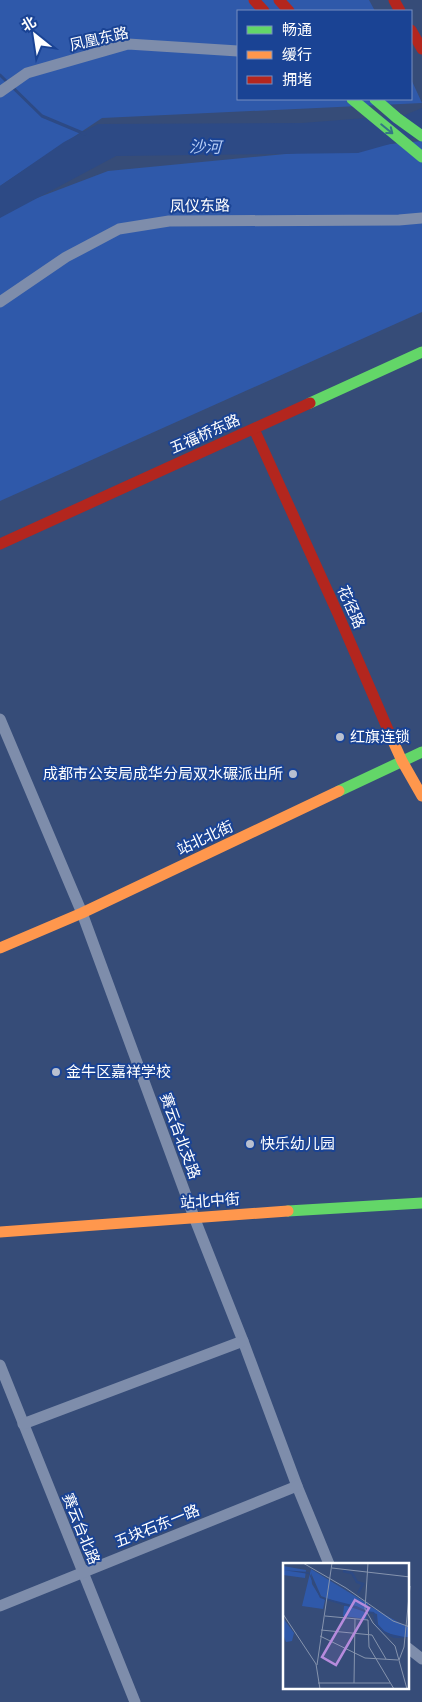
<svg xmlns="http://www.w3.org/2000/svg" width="422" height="1702" font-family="'Work Sans','Noto Sans SC',sans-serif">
	<rect width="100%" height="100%" fill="#364c78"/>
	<g fill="#2f59aa">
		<path d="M0,0H369L375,11H238V99H411V79L422,103L102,118L0,186Z"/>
		<path d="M422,141V312L0,501V212L108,171Z"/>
	</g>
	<path fill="#2d4a85" d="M422,108V135L358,153L116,156L0,218V186L64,142L98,124L302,123L405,115Z"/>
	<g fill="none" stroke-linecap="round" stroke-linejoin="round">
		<path stroke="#2d4a85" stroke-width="3" d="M0,75L42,116L85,134"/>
		<g stroke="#7e8dab" stroke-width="11">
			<path d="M0,92L27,73L128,44L238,51"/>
			<path d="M0,302L66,257L119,229L169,221L399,220L422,218"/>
			<path d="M0,719L82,913L194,1217L243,1341L297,1486L329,1564"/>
			<path d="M0,1365L135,1702"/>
			<path d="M23,1424L243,1341"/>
			<path d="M0,1606L297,1486"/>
			<path d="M408,1648L422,1659"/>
		</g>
		<g stroke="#63d668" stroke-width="11">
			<path d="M352,99L422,157"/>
			<path d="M375,99L397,118L422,136"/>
			<path d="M310,403L422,352"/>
			<path d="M339,791L422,752"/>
			<path d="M288,1211L422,1203"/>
		</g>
		<g stroke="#ff974d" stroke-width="11">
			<path d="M392,739L402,761L422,796"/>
			<path d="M0,948L82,913L339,791"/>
			<path d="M0,1232L288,1211"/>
		</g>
		<g stroke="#b3261e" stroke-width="11">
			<path d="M254,0L264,11"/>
			<path d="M279,0L289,11"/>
			<path d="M394,0L400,11"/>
			<path d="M411,30L422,49"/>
			<path d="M254,429L338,614L392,739"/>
			<path d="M0,544L310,403"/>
		</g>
	</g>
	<defs><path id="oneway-shaft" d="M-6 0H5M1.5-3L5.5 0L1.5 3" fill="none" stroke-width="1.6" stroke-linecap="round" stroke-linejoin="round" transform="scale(1.25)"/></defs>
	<use stroke="#347685" href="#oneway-shaft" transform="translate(387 129) rotate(39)"/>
	<g fill="#b9c0d0" stroke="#1a4394" stroke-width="2">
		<circle cx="340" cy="737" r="5"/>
		<circle cx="293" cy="774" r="5"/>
		<circle cx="56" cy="1072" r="5"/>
		<circle cx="250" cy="1144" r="5"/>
	</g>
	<g text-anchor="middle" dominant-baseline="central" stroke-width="4" stroke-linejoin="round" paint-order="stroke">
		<g font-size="15" fill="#fff" stroke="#1a4394">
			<text transform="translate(99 39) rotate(-13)">凤凰东路</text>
			<text transform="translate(200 206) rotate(-1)">凤仪东路</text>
			<text transform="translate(205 434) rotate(-24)">五福桥东路</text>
			<text transform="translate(351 607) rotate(66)">花径路</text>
			<text transform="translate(205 838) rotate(-25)">站北北街</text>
			<text transform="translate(180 1136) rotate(70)">赛云台北支路</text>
			<text transform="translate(210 1201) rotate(-4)">站北中街</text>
			<text transform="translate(157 1526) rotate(-22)">五块石东一路</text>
			<text transform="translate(81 1529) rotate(68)">赛云台北路</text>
		</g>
		<g font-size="15" fill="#fff" stroke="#1a4394" text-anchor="start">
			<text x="350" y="737">红旗连锁</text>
			<text x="283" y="774" text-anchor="end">成都市公安局成华分局双水碾派出所</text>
			<text x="66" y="1072">金牛区嘉祥学校</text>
			<text x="260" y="1144">快乐幼儿园</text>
		</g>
		<g font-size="16" font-style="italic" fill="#b8cef6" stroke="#1a4394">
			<text transform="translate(205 147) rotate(1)">沙河</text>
		</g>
	</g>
	<g transform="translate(283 1563)">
		<rect width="126" height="126" fill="#364c78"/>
		<path d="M0,3L23,7L22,15L0,12ZM28,6L85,41L84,48L73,43H68L84,50L83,56L60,53L61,43H64L38,33L28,10L29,21L37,34L42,37L40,46L19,43ZM86,43L126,65V74H114L101,68L95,62L94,51L86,49ZM0,55L11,70L9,78L3,79L0,71Z" fill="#2f59aa"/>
		<path d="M0,7L26,9L38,34L73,43L83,48L91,49L94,54V60L103,70L126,75H111L99,69L93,63L90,51L37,35L26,11Z" fill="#2d4a85"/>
		<path fill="none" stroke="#2d4a85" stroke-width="2.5" d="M60,8L69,10L74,19L80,21L75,30"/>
		<path fill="none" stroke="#8694ae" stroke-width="1" d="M20,0L63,25L110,58L127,64M85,0L82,46L90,60L112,83L124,126M49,5L127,14M0,51L33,101L37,126M42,53L85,57L86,84L111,126M38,67L89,72L103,96M37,73L82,95L115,97M116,97L121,84L127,23M34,102L49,0M35,120H107M71,120L72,56"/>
		<path fill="#b68bdc" fill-opacity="0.15" stroke="#b68bdc" stroke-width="2.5" d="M72,37L86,45L53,102L39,94Z"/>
		<rect width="126" height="126" fill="none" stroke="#fff" stroke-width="2.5"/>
	</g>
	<rect x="237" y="10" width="175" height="90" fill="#1a4394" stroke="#768ebf"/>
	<rect x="247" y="26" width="25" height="8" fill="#63d668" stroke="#768ebf"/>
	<text x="282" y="35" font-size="15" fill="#ffffff">畅通</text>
	<rect x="247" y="51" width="25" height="8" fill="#ff974d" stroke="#768ebf"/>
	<text x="282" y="60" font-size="15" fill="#ffffff">缓行</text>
	<rect x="247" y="76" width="25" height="8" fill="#b3261e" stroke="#768ebf"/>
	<text x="282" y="85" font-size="15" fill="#ffffff">拥堵</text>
	<g transform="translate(35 35) rotate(330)" stroke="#1a4394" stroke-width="4" paint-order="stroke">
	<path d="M0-4L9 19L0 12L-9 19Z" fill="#ffffff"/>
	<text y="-8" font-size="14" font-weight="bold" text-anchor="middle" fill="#ffffff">北</text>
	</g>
</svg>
